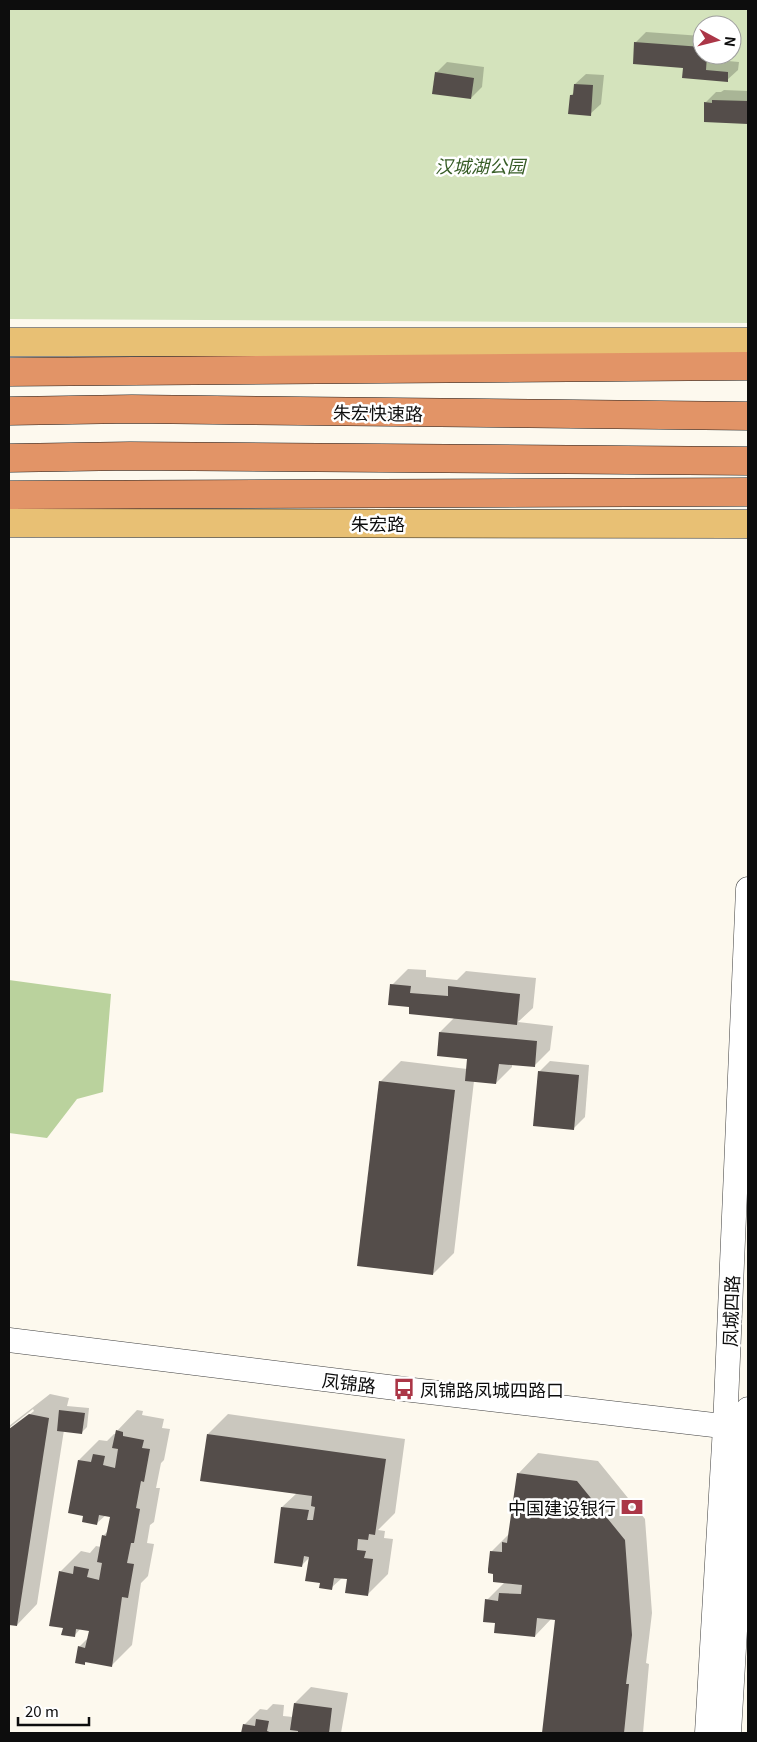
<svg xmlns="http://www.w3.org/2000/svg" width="757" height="1742" font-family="Georgia,'Noto Sans SC',serif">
	<rect width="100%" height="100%" fill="#fdf9ee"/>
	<path fill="#d4e3bc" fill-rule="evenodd" d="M9,9H748V323L9,319ZM702,25H732V55H702Z"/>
	<path fill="#bad29d" d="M9,980L111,994L103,1092L77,1099L47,1138L9,1133Z"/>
	<g fill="#0003">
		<path d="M646,32L702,36V55H717V60L739,62L738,70L727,80L684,67L635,43Z"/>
		<path d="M447,62L484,67L482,87L471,98L436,73Z"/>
		<path d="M586,74L604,75L601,104L590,114L571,95L575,92V84Z"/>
		<path d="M724,90L748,91V123L705,121V103L716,92H721Z"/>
		<path d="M408,969L426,970V977L457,980L466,971L536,978L533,1008L518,1022L553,1026L550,1050L534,1066L512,1064V1067L496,1083L474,1081L454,1253L433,1274L380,1082L401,1061L467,1069L468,1058L438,1055L440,1032L455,1017L411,1006L392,985Z"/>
		<path d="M550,1061L589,1065L585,1117L574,1128L539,1072Z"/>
		<path d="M50,1394L69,1398L67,1406L89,1408L87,1427L82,1432L64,1430L37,1604L17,1625L9,1623V1431L34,1411L33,1409L9,1428V1426Z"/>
		<path d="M137,1410L143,1411L142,1415L164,1419L162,1428L170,1429L164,1460L161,1463L156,1488H160L154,1522L150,1525L147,1543L154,1544L148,1576L141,1583L132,1645L111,1666L87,1661L84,1664L79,1647L89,1637L90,1630L81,1628L74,1636L64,1627L60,1572L81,1551L90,1553L96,1546L101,1547L103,1536L109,1530L111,1516L106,1515L97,1523L84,1515L79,1460L99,1440L107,1441L114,1434H116L117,1431Z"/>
		<path d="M228,1414L405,1439L395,1513L378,1530L385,1531L384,1538L393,1539L388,1574L367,1595L348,1578H342L331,1588L321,1582L310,1557L302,1565L282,1507L297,1493L208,1434Z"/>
		<path d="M538,1453L598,1461L645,1519L652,1613L646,1663L649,1664L643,1733H543L557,1619L552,1618L535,1636L497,1622L487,1600L505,1582L491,1552L510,1533L518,1474Z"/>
		<path d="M311,1687L348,1693L341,1733H243L244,1725L260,1709L267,1710L273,1704L284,1705L283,1716L293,1717L295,1703Z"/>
	</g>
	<g fill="#544d4a">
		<path d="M634,42L702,47V55H707L706,70L728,72V82L682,78L683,68L633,64Z"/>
		<path d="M435,72L474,78L471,99L432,94Z"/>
		<path d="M574,84L593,85L591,116L568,114L570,95H573Z"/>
		<path d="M712,100L748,101V124L704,122V102L712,103Z"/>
		<path d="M390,984L411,986L410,993L448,996V986L520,994L517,1025L409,1014V1007L388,1005Z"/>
		<path d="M439,1032L537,1041L535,1067L499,1064L496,1084L465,1081L467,1059L437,1056Z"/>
		<path d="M538,1071L579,1075L574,1130L533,1126Z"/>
		<path d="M379,1081L455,1090L433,1275L357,1266Z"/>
		<path d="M59,1410L85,1413L82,1434L57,1431Z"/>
		<path d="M29,1414L49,1418L17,1626L9,1625V1429Z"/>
		<path d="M116,1430L123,1432V1436L144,1440L142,1448L150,1449L144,1482L141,1481L136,1508L140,1509L134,1543H131L127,1563L134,1564L128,1598L122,1597L112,1667L85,1662V1665L75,1663L78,1646L85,1648L89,1631L76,1629L75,1637L61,1635L63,1628L49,1626L59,1571L73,1574L74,1566L89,1569L87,1577L99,1580L102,1563L97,1562L102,1535L106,1536L110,1517L99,1515L97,1525L82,1522L83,1516L68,1513L78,1460L91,1462L93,1454L105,1456L103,1465L115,1468L118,1449L112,1448Z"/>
		<path d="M207,1434L386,1459L375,1535L369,1534L368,1540L358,1539L357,1550L366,1551L364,1558L373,1559L368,1596L345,1593L347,1579L334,1578L332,1590L319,1588L320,1583L305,1581L309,1557L304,1556L302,1567L274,1563L281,1507L309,1510L307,1520H313L315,1507L311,1506L312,1496L200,1481Z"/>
		<path d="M517,1473L577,1481L625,1540L632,1635L626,1684H629L624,1733H542L555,1620L537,1618L535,1637L494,1633L495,1623L483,1622L485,1599L498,1601L499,1593L521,1594L522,1585L493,1582V1574L488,1573V1569L490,1551L502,1552V1542L507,1543Z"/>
		<path d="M294,1703L332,1708L329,1733H298V1731L290,1730Z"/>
		<path d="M256,1719L269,1721L267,1731L272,1733H241L243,1724L255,1726Z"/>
	</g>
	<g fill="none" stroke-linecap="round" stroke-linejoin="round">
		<g stroke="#404040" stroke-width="25">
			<g id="minor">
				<path d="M9,1340L404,1389L748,1429"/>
				<path d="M707,1733L725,1427L748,889"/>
				<path d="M729,1733L748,1409"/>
			</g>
		</g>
		<g stroke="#1e1e1e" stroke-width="29">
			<g id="major">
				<path d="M9,342H748"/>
				<path d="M9,523L748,524"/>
			</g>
		</g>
		<g stroke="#1e1e1e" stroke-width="29">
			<g id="highway">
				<path d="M9,372L748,366"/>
				<path d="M9,411L132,409L748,416"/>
				<path d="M9,458L130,456L748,461"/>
				<path d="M9,495L748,492"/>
			</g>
		</g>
		<use href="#minor" stroke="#fff" stroke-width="24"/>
		<use href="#major" stroke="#e8c074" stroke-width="28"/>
		<use href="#highway" stroke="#e29467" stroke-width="28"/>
	</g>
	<defs>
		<g id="bus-bare" transform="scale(1.725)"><path d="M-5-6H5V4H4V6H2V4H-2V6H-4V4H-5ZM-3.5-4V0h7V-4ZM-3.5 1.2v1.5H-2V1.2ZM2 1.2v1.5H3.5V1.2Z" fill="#ab3647" stroke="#fff" stroke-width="2.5" paint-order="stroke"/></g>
		<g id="bank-bare" transform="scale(1.725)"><path d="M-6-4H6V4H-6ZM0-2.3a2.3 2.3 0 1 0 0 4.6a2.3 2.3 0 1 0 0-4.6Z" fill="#ab3647" stroke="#fff" stroke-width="2.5" paint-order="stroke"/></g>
	</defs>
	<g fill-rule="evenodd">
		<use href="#bus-bare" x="404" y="1389"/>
		<use href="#bank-bare" x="632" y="1507"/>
	</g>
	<g text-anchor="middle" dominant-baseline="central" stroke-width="5" stroke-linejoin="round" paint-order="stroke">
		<g font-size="18" font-style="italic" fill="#365c25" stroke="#fff">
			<text x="480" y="165">汉城湖公园</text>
		</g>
		<g font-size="18" fill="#0d0d0d" stroke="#fff">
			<text transform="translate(378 412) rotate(1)">朱宏快速路</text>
			<text x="378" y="523">朱宏路</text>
			<text transform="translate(730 1311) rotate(-88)">凤城四路</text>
			<text transform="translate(349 1382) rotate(7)">凤锦路</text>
		</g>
		<g font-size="18" fill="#0d0d0d" stroke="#fff" text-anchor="start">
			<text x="420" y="1389">凤锦路凤城四路口</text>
			<text x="616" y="1507" text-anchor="end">中国建设银行</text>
		</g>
	</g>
	<rect width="757" height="1742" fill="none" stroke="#0d0d0d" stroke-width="20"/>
	<g transform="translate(717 40) rotate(97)"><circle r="24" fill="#ffffff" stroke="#9e9e9e"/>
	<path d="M0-4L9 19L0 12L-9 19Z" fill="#ab3647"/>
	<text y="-8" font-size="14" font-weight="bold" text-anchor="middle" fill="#0d0d0d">N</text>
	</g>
	<path d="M18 1717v8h71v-8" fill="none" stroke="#0d0d0d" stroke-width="2.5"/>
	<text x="25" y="1717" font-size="15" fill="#0d0d0d" stroke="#ffffff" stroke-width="4" paint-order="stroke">20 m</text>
</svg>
